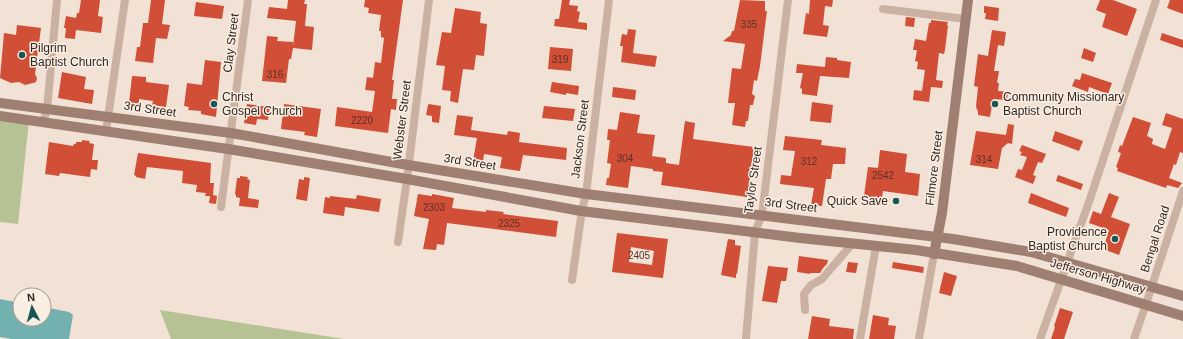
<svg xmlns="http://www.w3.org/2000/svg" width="1183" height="339" font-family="Helvetica,sans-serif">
	<rect width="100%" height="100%" fill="#f2e2d5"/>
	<g fill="#b6c294">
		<path d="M0,116L29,121L18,224L0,222Z"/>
		<path d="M160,310L344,339H171Z"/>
	</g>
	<path fill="#72b1af" d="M0,299L20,303V319H44V307L69,312L73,315L69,339H12L0,337Z"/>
	<g fill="#d04f36" fill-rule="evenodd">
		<path d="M81,0H100L98,16L103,17L101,33L76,30L75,39L65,38L66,28H64L66,16L76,18L77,13H79Z"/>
		<path d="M151,0H165L162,24L170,25L167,39L156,38L153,63L135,61L137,47H140L143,23H148Z"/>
		<path d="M288,0H305L304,4H307L305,26L314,27L312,50L293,48L291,59H289L286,83L262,81L267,36L278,37L277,41L293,42V46L296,21L267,18L269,7L287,9Z"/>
		<path d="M365,0H403L392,80H394L392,99H397L396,110L391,109L388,133L335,126L337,107L372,112L375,91L365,90L367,77L373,78L375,62L381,63L384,38L381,37V31H379L381,15L368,13L369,8L364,7Z"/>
		<path d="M562,0H570L569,5L578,6L577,11L580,12L578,22L587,23V30L554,26L555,19H559Z"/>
		<path d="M740,0L765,1V11H767L760,66L757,81L754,80L752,94L755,96L753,105H750L748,121H746L745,127L732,125L735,103H728L732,68L741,69L745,44L723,41L731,35L732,31H734Z"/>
		<path d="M810,0H833L832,7L825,6L823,25L829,26L827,37L803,34L806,13L809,14Z"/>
		<path d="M1100,0H1113L1137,9L1127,36L1102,27L1106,14L1096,10Z"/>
		<path d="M1170,0H1183V14L1167,8Z"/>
		<path d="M196,2L224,6L222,19L194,16Z"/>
		<path d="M984,6L999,8L998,21L985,19L986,13H984Z"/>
		<path d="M455,8L481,12L480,23L487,24L484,56L476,55L474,70L463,69L458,103L450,101L451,91L442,90L445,66L436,65L442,32L451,33Z"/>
		<path d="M906,17L915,18L914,27L905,26Z"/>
		<path d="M931,20L948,22L947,25L948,26L945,50L944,54L939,53L936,80L943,81L942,88L931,87L929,102L913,100L914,90L922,91L925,70L917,69L918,62L915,61L917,50H913L915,39L926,41L929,23H931Z"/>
		<path d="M17,25L41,28L35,74L37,78L36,82L33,83L25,85L19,82L11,83L0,78L4,33L16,35Z"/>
		<path d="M628,29L636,30L633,53L657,56L655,67L621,62L623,46H620L622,34L627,35Z"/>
		<path d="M992,30L1006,32L1004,46L998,45L994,71H999L997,83H999L998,91L1008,92L1007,100L993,99L990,117L978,115V111L977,110L976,106L978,87L974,86L978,54L988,56Z"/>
		<path d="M1162,33L1183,40V48L1160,40Z"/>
		<path d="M550,47L573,49L571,71L548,69Z"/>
		<path d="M1084,48L1096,53L1093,62L1081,58Z"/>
		<path d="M826,57L837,58V60L851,62L849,78L820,76L817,96L802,94V89L800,88L803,73H796L797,64L825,67Z"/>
		<path d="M205,60L221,62L216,117L201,114V111L188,110L189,107L184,106L187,83L202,85Z"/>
		<path d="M62,72L86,77L84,89L94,90L92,104L58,98Z"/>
		<path d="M1082,73L1112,83L1108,94L1089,87L1088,92L1072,86L1075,79L1080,80Z"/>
		<path d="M132,76L146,77V82L169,85L166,107L152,105L153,101L139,99V104L129,103Z"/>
		<path d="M552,82L579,86L578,95L566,93V95L550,92Z"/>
		<path d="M613,87L636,90L635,100L612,97Z"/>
		<path d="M812,102L833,105L831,123L810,121Z"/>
		<path d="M247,104L270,107L268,120L257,119L256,125L244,123Z"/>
		<path d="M284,104L321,109L317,137L304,135L305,132L281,129Z"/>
		<path d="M429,104L441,106L439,123L432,122V116L426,115L428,105Z"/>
		<path d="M544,106L575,109L573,121L542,118Z"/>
		<path d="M620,112L640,115L637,133L655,135L652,156L666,158V163L679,165L685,121L695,123L693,139L754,147L749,184H752L751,191H748L747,197L661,185L663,172L653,171V169L631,166L628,188L606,185L607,178H609L611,164L607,163L610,140H607L608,129L617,130Z"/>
		<path d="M1166,113L1183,119V153L1180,152L1176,165L1174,164L1169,178L1182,183L1178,188L1167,185L1166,188L1117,171L1118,168L1116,167L1121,153L1118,152L1120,145L1122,146L1133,117L1151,123L1147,136L1153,139L1152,144L1165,149L1172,128L1162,125Z"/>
		<path d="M457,115L473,117L471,130L507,135L508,131L520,133L519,142L567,148L566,160L523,155L520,171L500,168L502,157L484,154L483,162L473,161L477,138L454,135Z"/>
		<path d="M1008,124L1014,125L1012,144L1008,143L1002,148L998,169L970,165L976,131L1006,135Z"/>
		<path d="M1055,131L1083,141L1079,151L1052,141Z"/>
		<path d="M785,136L822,140L821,145L846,148L845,164H833L831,179H826L822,206L811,205L814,188L780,184L781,175L791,176L795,151L783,150Z"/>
		<path d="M82,140L90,141L89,143L94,144L92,160H98L97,170L91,169L90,177L60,173L59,176L45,174L49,142L73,146L74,144H76V142H82Z"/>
		<path d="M1022,145L1046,154L1042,163L1038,162L1033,175L1036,176L1033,184L1015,177L1018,169L1022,170L1027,157L1020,155L1022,152L1019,151Z"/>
		<path d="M880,150L907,154L905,172L920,174L918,196L883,191L881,205L863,203L868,167L878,168Z"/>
		<path d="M138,153L211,163L210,183H214L213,195L217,196L216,204L209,203L210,196H205L206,193L196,192L197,185L182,183L183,171L147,167L145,179L136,177V176L134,175Z"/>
		<path d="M1058,175L1083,184L1081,190L1056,181Z"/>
		<path d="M240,176L248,177L247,179L250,180L248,198L259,200L258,208L239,206L240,198L236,197V195L235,194L237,178H240Z"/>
		<path d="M304,177L310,178L307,201L296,199L299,179L304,180Z"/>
		<path d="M1031,193L1069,208L1066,217L1028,203Z"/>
		<path d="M1109,193L1119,197L1111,217L1130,224L1119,255L1103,249L1109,230L1089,223L1093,211L1101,214Z"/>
		<path d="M418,194L432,196V194L454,198L452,208L486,212V210L504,212L503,214L558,221L556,237L447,223L444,245L437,244L436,250L423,249L429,219L414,216Z"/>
		<path d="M357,195L381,199L379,212L345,207L344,216L323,213L325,197L330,198V196L356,199Z"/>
		<path d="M617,233L668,239L663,278L612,272ZM631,247L654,251L652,265L629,262Z"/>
		<path d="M728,239L735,240V245L741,246L737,274H736V278L721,275Z"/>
		<path d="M799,256L828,260L827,264L823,268L820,273H810V274L797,272Z"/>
		<path d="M848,262L858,263L856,273L846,272Z"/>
		<path d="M893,262L924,267L923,273L892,268Z"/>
		<path d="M768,266L788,268L786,281H781L777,303L762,301Z"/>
		<path d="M944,272L957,276L951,296L939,293Z"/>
		<path d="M1060,308L1073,312L1064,339H1051L1055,327L1054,326Z"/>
		<path d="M873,315L889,318L888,325L896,326L894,339H869Z"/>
		<path d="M812,316L830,319L829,326L854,329L853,339H808Z"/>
	</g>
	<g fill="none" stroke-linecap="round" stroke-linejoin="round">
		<g stroke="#cbb1a1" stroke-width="8">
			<path d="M883,9L966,19"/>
			<path d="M43,123L47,109L57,0"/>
			<path d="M106,131L125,0"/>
			<path d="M221,207L248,0"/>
			<path d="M398,242L407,179L429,0"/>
			<path d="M572,280L582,210L586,194L609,0"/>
			<path d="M805,310L804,294L811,285L822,279L853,243"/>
			<path d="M746,339L755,232L762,215L788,0"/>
			<path d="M860,339L876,246"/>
			<path d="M919,339L934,254"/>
			<path d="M1040,339L1090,199L1156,0"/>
			<path d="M1134,339L1146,304L1183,191"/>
		</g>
		<g stroke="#9e7f72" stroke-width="10">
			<path d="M0,103L231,133L408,165L586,194L953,239L1031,252L1183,296"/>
			<path d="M0,116L228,149L407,179L581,211L800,238L916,250L1017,266L1183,316"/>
			<path d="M934,254L942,213L968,0"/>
		</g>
	</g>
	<g fill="#175857" stroke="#faede1" stroke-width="1.5">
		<circle cx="22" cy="55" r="4"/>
		<circle cx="214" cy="104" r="4"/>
		<circle cx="995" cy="104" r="4"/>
		<circle cx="896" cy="201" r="4"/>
		<circle cx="1115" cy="239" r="4"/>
	</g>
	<g text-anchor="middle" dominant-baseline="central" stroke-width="3" stroke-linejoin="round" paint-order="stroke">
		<g font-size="10" fill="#5b3228">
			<text x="749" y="24">335</text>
			<text x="560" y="59">319</text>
			<text x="275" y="74">316</text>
			<text x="362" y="120">2220</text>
			<text x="625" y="158">304</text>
			<text x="984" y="159">314</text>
			<text x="809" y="161">312</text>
			<text x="883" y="175">2542</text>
			<text x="434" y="207">2303</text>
			<text x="509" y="223">2325</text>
			<text x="639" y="255">2405</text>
		</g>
		<g font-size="12" fill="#342824" stroke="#faede1">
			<text transform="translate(231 43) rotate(-83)">Clay Street</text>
			<text transform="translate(150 109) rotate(8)">3rd Street</text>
			<text transform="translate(402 120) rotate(-83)">Webster Street</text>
			<text transform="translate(580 139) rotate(-83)">Jackson Street</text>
			<text transform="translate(470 162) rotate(9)">3rd Street</text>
			<text transform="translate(934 168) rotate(-83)">Filmore Street</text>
			<text transform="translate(753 180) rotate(-82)">Taylor Street</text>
			<text transform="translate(791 205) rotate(7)">3rd Street</text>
			<text transform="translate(1155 239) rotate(-72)">Bengal Road</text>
			<text transform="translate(1098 276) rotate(16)">Jefferson Highway</text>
		</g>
		<g font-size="12" fill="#342824" stroke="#faede1" text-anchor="start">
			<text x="30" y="48">Pilgrim<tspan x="30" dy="14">Baptist Church</tspan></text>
			<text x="222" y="97">Christ<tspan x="222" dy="14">Gospel Church</tspan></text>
			<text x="1003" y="97">Community Missionary<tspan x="1003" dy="14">Baptist Church</tspan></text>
			<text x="888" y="201" text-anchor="end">Quick Save</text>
			<text x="1107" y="232" text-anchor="end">Providence<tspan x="1107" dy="14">Baptist Church</tspan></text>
		</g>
	</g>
	<g transform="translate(32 307) rotate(354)"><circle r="19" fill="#faede1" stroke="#ab9e95"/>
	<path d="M0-3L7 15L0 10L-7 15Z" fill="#175857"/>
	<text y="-6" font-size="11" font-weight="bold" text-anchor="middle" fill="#342824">N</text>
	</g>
</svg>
